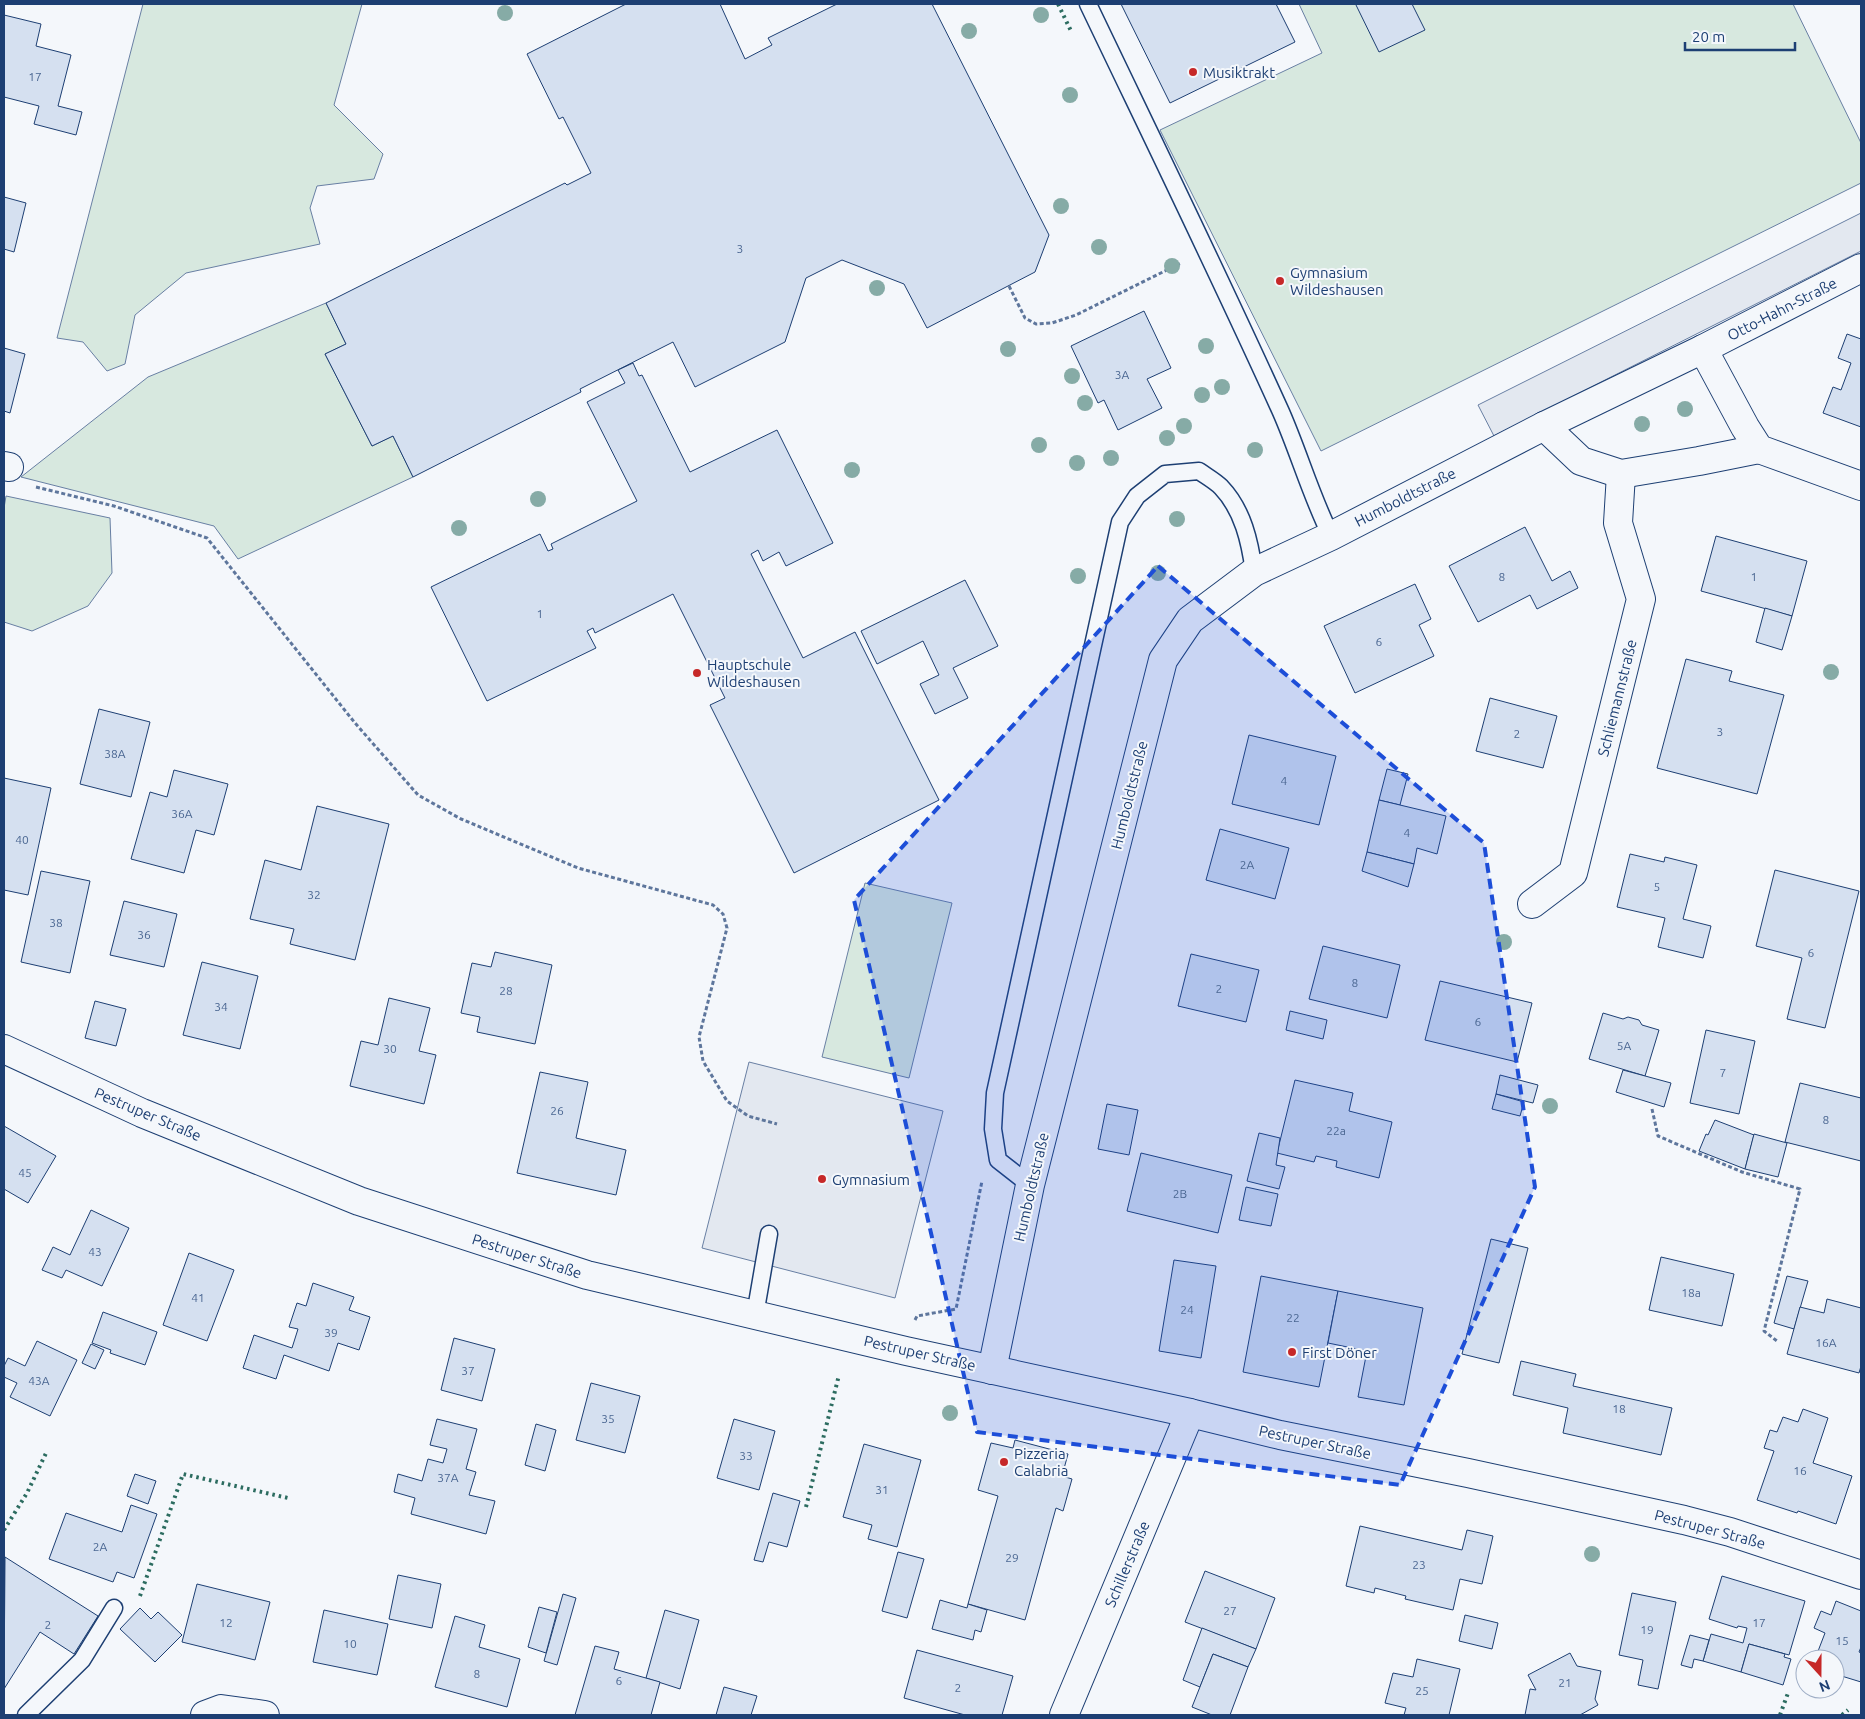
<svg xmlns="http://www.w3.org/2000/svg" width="1865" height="1719" font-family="Ubuntu,sans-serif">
	<rect width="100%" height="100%" fill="#f4f7fb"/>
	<g fill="#d7e8df" stroke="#687fa3">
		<path d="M143,4H362L334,105L383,154L374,179L317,186L310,208L320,244L186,273L135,315L125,364L107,371L83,342L57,338Z"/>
		<path d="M1299,4H1793L1861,143V183L1321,451L1160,130L1322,53Z"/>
		<path d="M326,303L346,344L325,354L372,446L393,436L413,477L238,559L214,526L21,477L148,377Z"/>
		<path d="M6,496L110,518L112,573L88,606L32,631L4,622V508Z"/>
		<path d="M865,883L952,903L909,1078L822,1057Z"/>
	</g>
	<g fill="#e3e8f0" stroke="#687fa3">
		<path d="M1861,213V251L1494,436L1478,405Z"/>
		<path d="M749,1062L943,1111L895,1298L702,1248Z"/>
	</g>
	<g fill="#d5e0f0" stroke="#1d3f73">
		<path d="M626,4H720L745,59L772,45L768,38L837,4H932L1049,235L1035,272L927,328L904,284L842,260L806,278L785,342L695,387L673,342L580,389L581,392L413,477L393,436L372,446L325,354L346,344L326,303L565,183L567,185L591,173L563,117L559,119L527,54Z"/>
		<path d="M1121,4H1276L1295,42L1170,103Z"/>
		<path d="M1357,4H1412L1425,30L1379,52L1356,5Z"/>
		<path d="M4,15L41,24L36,46L71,55L58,106L82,112L76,135L34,124L39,106L4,97Z"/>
		<path d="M4,197L26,203L14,252L4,249Z"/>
		<path d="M1144,311L1171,368L1147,379L1162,408L1118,430L1104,400L1098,403L1071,346Z"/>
		<path d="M1847,334L1861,339V427L1823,413L1833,387L1841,390L1851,363L1838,358Z"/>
		<path d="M4,348L25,354L10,413L4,411Z"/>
		<path d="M633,363L639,376L642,375L690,472L777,430L833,543L786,566L779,552L763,561L758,550L751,554L803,658L855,632L939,800L794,873L710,705L725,698L673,594L595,633L593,628L587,631L596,648L487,701L431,587L540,534L548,551L553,549L551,544L637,501L587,402L625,383L618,370Z"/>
		<path d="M1525,527L1552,581L1570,571L1578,588L1537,609L1530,595L1478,622L1449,566Z"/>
		<path d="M1716,536L1807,561L1792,616L1701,591Z"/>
		<path d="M965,580L998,646L953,668L968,698L935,714L920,684L939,675L923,641L877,664L861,631Z"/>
		<path d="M1415,584L1431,619L1419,625L1434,656L1355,693L1324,626Z"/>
		<path d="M1765,608L1792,616L1782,650L1756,642Z"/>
		<path d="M1686,659L1732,671L1729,681L1784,695L1757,794L1657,768Z"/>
		<path d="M1490,698L1557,716L1543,768L1476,751Z"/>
		<path d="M99,709L150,722L131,797L80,784Z"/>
		<path d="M1249,735L1336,756L1319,825L1232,804Z"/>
		<path d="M1387,769L1408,774L1400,805L1379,800Z"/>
		<path d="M174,770L228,784L214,835L196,830L184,873L131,859L150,792L167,797Z"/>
		<path d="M4,778L51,788L28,895L4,890Z"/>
		<path d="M1379,800L1446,816L1437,854L1417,848L1414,864L1367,852Z"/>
		<path d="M317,806L389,824L355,960L290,944L294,929L250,919L265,860L301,870Z"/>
		<path d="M1220,829L1289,848L1275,899L1206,880Z"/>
		<path d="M1367,852L1414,864L1408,887L1362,871Z"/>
		<path d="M1630,854L1664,862L1665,857L1697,865L1683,919L1711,926L1703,958L1658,947L1665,918L1617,907Z"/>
		<path d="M1775,870L1859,891L1825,1028L1787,1019L1802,958L1756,946Z"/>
		<path d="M41,871L90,881L70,973L21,962Z"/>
		<path d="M124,901L177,914L164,967L110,955Z"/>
		<path d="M1323,946L1400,965L1387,1018L1309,999Z"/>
		<path d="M495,952L552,965L535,1044L477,1032L480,1017L461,1013L472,963L491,967Z"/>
		<path d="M1191,954L1259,970L1246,1022L1178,1006Z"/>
		<path d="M202,962L258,976L240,1049L183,1035Z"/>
		<path d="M1440,981L1532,1003L1517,1062L1425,1040Z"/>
		<path d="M389,998L430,1008L419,1051L436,1055L424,1104L350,1086L361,1041L378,1045Z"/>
		<path d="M95,1001L126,1009L116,1046L85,1038Z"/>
		<path d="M1290,1011L1327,1020L1323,1039L1286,1030Z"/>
		<path d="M1603,1013L1623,1019L1628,1017L1639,1020L1642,1025L1659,1030L1645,1076L1589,1059Z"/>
		<path d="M1706,1030L1755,1041L1739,1114L1690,1103Z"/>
		<path d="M1623,1070L1671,1083L1664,1107L1616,1092Z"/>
		<path d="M540,1072L588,1082L576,1138L626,1150L616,1195L517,1173Z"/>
		<path d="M1500,1075L1538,1085L1533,1103L1496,1094Z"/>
		<path d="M1295,1080L1353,1093L1349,1111L1392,1122L1379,1178L1336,1167L1337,1161L1316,1156L1314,1162L1277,1153Z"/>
		<path d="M1800,1083L1861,1098V1161L1785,1142Z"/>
		<path d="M1496,1094L1524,1102L1520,1116L1492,1109Z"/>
		<path d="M1107,1104L1138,1110L1129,1155L1098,1149Z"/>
		<path d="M1715,1120L1754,1135L1745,1169L1699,1151L1706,1134L1708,1135Z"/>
		<path d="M4,1126L56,1156L28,1203L4,1189Z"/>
		<path d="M1259,1133L1280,1138L1276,1165L1285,1167L1279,1189L1247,1181Z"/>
		<path d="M1754,1134L1787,1143L1778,1177L1745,1169Z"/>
		<path d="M1141,1153L1232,1175L1218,1233L1127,1211Z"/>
		<path d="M1246,1187L1278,1194L1271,1226L1239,1220Z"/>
		<path d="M91,1210L129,1228L102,1286L66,1270L62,1278L42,1270L53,1247L70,1255Z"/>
		<path d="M1491,1239L1528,1248L1499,1363L1462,1354Z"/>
		<path d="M189,1253L234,1270L207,1341L163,1325Z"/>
		<path d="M1661,1257L1734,1274L1722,1326L1649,1310Z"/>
		<path d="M1174,1260L1216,1266L1201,1358L1159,1351Z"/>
		<path d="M1261,1276L1338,1291L1319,1387L1243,1372Z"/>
		<path d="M1787,1276L1808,1281L1794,1329L1774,1323Z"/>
		<path d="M313,1283L354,1297L349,1310L370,1317L359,1350L338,1343L329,1371L284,1355L276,1379L243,1368L254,1335L292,1348L298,1329L289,1327L297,1303L306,1306Z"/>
		<path d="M1338,1291L1423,1308L1404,1405L1358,1397L1367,1351L1328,1343Z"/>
		<path d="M1827,1299L1861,1308V1366L1859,1373L1787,1354L1800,1307L1824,1313Z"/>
		<path d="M103,1312L157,1332L145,1365L110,1353L111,1350L92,1343Z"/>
		<path d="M454,1338L495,1349L482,1401L441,1390Z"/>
		<path d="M37,1341L77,1360L50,1416L10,1397L17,1383L4,1377V1366L8,1358L25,1366Z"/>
		<path d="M91,1344L104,1350L95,1369L82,1363Z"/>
		<path d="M1521,1361L1576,1374L1573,1386L1672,1408L1661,1455L1563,1433L1568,1408L1513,1395Z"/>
		<path d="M591,1383L640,1396L625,1453L576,1440Z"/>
		<path d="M1803,1409L1828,1418L1813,1463L1852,1476L1836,1524L1798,1511L1797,1513L1757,1500L1774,1451L1764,1448L1770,1430L1777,1432L1783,1417L1798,1422Z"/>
		<path d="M437,1419L477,1429L466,1469L476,1472L469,1495L495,1501L486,1534L411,1514L415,1498L394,1492L398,1474L422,1481L428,1459L443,1463L447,1449L430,1445Z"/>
		<path d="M734,1419L775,1431L759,1490L717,1478Z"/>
		<path d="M536,1424L556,1430L545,1471L525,1465Z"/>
		<path d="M1015,1440L1068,1454L1062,1476L1072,1479L1063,1511L1056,1508L1025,1620L968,1604L998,1496L978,1490L991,1443L1013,1448Z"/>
		<path d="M864,1444L921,1460L897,1547L868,1539L872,1525L843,1517Z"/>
		<path d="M135,1474L156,1481L148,1504L127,1496Z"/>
		<path d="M773,1493L800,1501L787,1547L769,1542L763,1562L754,1560Z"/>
		<path d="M131,1505L157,1514L134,1578L117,1572L113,1582L49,1559L66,1513L122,1532Z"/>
		<path d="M1360,1526L1462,1550L1467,1530L1493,1536L1482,1584L1460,1579L1453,1610L1405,1599L1406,1596L1375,1588L1374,1593L1346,1586Z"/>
		<path d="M898,1552L924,1559L907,1618L882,1611Z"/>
		<path d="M5,1557L98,1616L74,1654L40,1632L4,1689Z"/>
		<path d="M1205,1571L1275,1598L1256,1649L1185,1622Z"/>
		<path d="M398,1575L441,1584L432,1628L389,1619Z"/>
		<path d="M1722,1576L1805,1601L1789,1655L1749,1644L1741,1672L1703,1661L1711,1634L1743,1643L1747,1628L1738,1626L1737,1628L1709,1619Z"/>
		<path d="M197,1584L270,1602L255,1660L182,1642Z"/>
		<path d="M1632,1593L1676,1602L1658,1689L1638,1685L1643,1660L1619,1655Z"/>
		<path d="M563,1594L576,1598L557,1665L544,1661Z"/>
		<path d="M940,1600L967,1608L968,1604L987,1610L981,1632L975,1630L973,1640L932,1629Z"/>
		<path d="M1836,1601L1861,1611V1647L1859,1652L1861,1653V1682L1835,1674V1659H1815L1825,1633L1814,1628L1821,1611L1831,1615Z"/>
		<path d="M539,1607L557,1612L546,1653L528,1647Z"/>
		<path d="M140,1608L151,1619L158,1612L182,1635L155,1662L120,1629Z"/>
		<path d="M324,1610L388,1624L377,1675L313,1662Z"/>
		<path d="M665,1610L699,1620L680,1689L646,1678Z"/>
		<path d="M1465,1615L1498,1623L1492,1649L1459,1641Z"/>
		<path d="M455,1616L485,1625L479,1647L520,1659L507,1707L435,1687Z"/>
		<path d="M1202,1628L1256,1649L1248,1667L1213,1654L1200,1687L1183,1680Z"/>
		<path d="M1690,1635L1709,1640L1703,1661L1694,1659L1692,1668L1681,1665Z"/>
		<path d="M1749,1644L1785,1654L1784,1657L1791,1659L1783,1685L1741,1672Z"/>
		<path d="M595,1646L619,1652L614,1669L660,1682L651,1715H575Z"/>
		<path d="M917,1650L1013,1676L1002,1715H965L904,1698Z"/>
		<path d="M1570,1653L1577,1666L1601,1671L1595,1699L1598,1705L1580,1715H1525L1530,1689L1536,1690L1528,1675Z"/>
		<path d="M1213,1654L1248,1667L1230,1715H1212L1192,1707Z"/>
		<path d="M1417,1659L1460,1669L1449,1715H1404L1406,1708L1385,1703L1393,1673L1413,1677Z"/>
		<path d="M724,1687L757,1696L751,1715H716Z"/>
	</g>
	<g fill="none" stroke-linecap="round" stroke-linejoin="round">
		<g stroke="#1d3f73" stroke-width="19">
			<g id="lane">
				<path d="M1088,4C1153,140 1219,275 1281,412C1299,453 1311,496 1331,536"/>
				<path d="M1030,1185L998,1160L993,1129L995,1093L1120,522L1137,496L1165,474L1199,471C1206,476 1215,481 1221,487C1243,510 1250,542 1254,572"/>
				<path d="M755,1315L769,1234"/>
				<path d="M26,1715L82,1660L114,1608"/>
			</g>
		</g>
		<g stroke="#1d3f73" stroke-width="30">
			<g id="street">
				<path d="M1703,349L1745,427L1759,449L1861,486"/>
				<path d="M1544,426L1581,461L1621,474L1699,461L1759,449"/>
				<path d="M4,466L9,467"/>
				<path d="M1532,904L1573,873L1641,599L1618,523L1621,474"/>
				<path d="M992,1370L1030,1185L1163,660L1190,620L1254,572L1331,536L1544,426L1703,349L1861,268"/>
				<path d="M205,1715L221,1709L265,1715"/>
				<path d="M1064,1715L1190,1413"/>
			</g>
		</g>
		<g stroke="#1d3f73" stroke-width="30">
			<path id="secondary" d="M4,1049L142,1113L359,1201L587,1275L906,1351L1190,1413L1280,1435L1468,1473L1684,1520L1730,1532L1861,1575"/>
		</g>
		<g stroke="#5e769c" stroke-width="3" stroke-dasharray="4 2.5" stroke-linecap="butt">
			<path d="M1009,286L1025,318L1036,324L1052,323L1076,315L1181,263"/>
			<path d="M36,487L114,506L207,538L355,723L418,795L461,819L578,868L713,905L723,914L727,928L699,1037L703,1061L727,1101L748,1116L777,1124"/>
			<path d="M1652,1109L1658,1136L1742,1172L1800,1189L1764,1331L1777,1341"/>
			<path d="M915,1320L917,1316L956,1309L982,1181"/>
		</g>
		<use href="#lane" stroke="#f4f7fb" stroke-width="16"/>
		<use href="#street" stroke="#f4f7fb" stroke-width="28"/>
		<use href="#secondary" stroke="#f4f7fb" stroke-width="28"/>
		<g stroke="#2c6c60" stroke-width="4" stroke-dasharray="2.5 4" stroke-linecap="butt">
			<path d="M1058,4L1071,31"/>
			<path d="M806,1507L839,1375"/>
			<path d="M4,1530L27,1493L47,1451"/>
			<path d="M140,1596L183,1474L288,1498"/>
			<path d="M1780,1715L1788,1693"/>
			<path d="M1842,1715L1848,1710"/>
		</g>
	</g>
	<g fill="#86aba6">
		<circle cx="505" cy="13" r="8"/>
		<circle cx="1041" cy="15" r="8"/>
		<circle cx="969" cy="31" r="8"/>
		<circle cx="1070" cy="95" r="8"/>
		<circle cx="1061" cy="206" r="8"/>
		<circle cx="1099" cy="247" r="8"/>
		<circle cx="1172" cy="266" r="8"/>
		<circle cx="877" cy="288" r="8"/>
		<circle cx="1206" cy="346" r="8"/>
		<circle cx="1008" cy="349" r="8"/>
		<circle cx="1072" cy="376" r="8"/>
		<circle cx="1222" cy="387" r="8"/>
		<circle cx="1202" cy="395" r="8"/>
		<circle cx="1085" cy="403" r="8"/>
		<circle cx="1685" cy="409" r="8"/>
		<circle cx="1642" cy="424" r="8"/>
		<circle cx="1184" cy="426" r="8"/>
		<circle cx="1167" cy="438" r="8"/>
		<circle cx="1039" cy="445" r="8"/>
		<circle cx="1255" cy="450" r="8"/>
		<circle cx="1111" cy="458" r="8"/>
		<circle cx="1077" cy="463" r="8"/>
		<circle cx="852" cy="470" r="8"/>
		<circle cx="538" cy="499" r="8"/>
		<circle cx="1177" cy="519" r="8"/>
		<circle cx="459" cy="528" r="8"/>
		<circle cx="1158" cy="573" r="8"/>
		<circle cx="1078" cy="576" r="8"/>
		<circle cx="1831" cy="672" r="8"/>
		<circle cx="1504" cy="942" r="8"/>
		<circle cx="1550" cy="1106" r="8"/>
		<circle cx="950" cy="1413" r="8"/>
		<circle cx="1592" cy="1554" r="8"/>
	</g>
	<path fill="#1d4ed8" fill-opacity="0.2" stroke="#1d4ed8" stroke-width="4" stroke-dasharray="10 6" stroke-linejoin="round" d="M1158,566L1484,843L1535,1187L1400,1485L977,1432L854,900Z"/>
	<g fill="#c62828" stroke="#f4f7fb" stroke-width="2">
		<circle cx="1193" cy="72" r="5"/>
		<circle cx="1280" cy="281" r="5"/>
		<circle cx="697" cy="673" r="5"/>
		<circle cx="822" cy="1179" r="5"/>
		<circle cx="1292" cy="1352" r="5"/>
		<circle cx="1004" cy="1462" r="5"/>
	</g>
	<g text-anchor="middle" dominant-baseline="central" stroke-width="4" stroke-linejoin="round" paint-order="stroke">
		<g font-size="12" fill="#4b6792">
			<text x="35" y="76">17</text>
			<text x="740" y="248">3</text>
			<text x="1122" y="374">3A</text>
			<text x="1502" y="576">8</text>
			<text x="1754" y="576">1</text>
			<text x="540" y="613">1</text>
			<text x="1379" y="641">6</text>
			<text x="1720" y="731">3</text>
			<text x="1517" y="733">2</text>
			<text x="115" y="753">38A</text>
			<text x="1284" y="780">4</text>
			<text x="182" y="813">36A</text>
			<text x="1407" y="832">4</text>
			<text x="22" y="839">40</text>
			<text x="1247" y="864">2A</text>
			<text x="1657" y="886">5</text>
			<text x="314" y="894">32</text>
			<text x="56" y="922">38</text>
			<text x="144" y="934">36</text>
			<text x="1811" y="952">6</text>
			<text x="1355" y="982">8</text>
			<text x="1219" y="988">2</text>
			<text x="506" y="990">28</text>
			<text x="221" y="1006">34</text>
			<text x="1478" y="1021">6</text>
			<text x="1624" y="1045">5A</text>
			<text x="390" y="1048">30</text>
			<text x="1723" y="1072">7</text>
			<text x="557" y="1110">26</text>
			<text x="1826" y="1119">8</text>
			<text x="1336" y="1130">22a</text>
			<text x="25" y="1172">45</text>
			<text x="1180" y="1193">2B</text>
			<text x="95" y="1251">43</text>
			<text x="1691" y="1292">18a</text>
			<text x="198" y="1297">41</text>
			<text x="1187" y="1309">24</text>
			<text x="1293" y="1317">22</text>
			<text x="331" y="1332">39</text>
			<text x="1826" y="1342">16A</text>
			<text x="468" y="1370">37</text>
			<text x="39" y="1380">43A</text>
			<text x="1619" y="1408">18</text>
			<text x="608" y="1418">35</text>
			<text x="746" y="1455">33</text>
			<text x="1800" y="1470">16</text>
			<text x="448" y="1477">37A</text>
			<text x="882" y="1489">31</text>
			<text x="100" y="1546">2A</text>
			<text x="1012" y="1557">29</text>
			<text x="1419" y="1564">23</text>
			<text x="1230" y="1610">27</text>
			<text x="226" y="1622">12</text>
			<text x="1759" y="1622">17</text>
			<text x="48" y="1624">2</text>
			<text x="1647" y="1629">19</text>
			<text x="1842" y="1640">15</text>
			<text x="350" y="1643">10</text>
			<text x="477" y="1673">8</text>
			<text x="619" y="1680">6</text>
			<text x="1565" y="1682">21</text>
			<text x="958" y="1687">2</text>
			<text x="1422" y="1690">25</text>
		</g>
		<g font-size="15" fill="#1d3f73" stroke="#f4f7fb" text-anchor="start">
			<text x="1203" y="72">Musiktrakt</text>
			<text x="1290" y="272">Gymnasium<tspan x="1290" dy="17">Wildeshausen</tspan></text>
			<text x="707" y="664">Hauptschule<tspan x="707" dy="17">Wildeshausen</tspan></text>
			<text x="832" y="1179">Gymnasium</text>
			<text x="1302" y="1352">First Döner</text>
			<text x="1014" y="1453">Pizzeria<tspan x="1014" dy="17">Calabria</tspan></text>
		</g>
		<g font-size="15" fill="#1d3f73" stroke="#f4f7fb">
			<text transform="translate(1782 309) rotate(-27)">Otto-Hahn-Straße</text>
			<text transform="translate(1405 497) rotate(-27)">Humboldtstraße</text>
			<text transform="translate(1617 698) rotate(-76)">Schliemannstraße</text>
			<text transform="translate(1129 795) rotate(-76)">Humboldtstraße</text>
			<text transform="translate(148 1114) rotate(23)">Pestruper Straße</text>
			<text transform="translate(1031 1187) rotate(-77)">Humboldtstraße</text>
			<text transform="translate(527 1256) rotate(18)">Pestruper Straße</text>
			<text transform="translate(920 1353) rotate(13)">Pestruper Straße</text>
			<text transform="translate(1315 1442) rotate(12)">Pestruper Straße</text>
			<text transform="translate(1710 1529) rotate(15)">Pestruper Straße</text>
			<text transform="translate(1127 1564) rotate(-67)">Schillerstraße</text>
		</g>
	</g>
	<rect width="1865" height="1719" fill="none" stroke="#1d3f73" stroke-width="10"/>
	<g transform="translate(1820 1674) rotate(159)"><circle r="24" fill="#f4f7fb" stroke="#9eadc5"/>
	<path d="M0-4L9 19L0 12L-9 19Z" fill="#c62828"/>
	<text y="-8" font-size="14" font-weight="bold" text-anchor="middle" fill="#1d3f73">N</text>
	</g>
	<path d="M1685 42v8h110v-8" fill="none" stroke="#1d3f73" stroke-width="2.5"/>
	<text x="1692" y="42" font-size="15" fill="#1d3f73" stroke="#f4f7fb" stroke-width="4" paint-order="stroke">20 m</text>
</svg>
